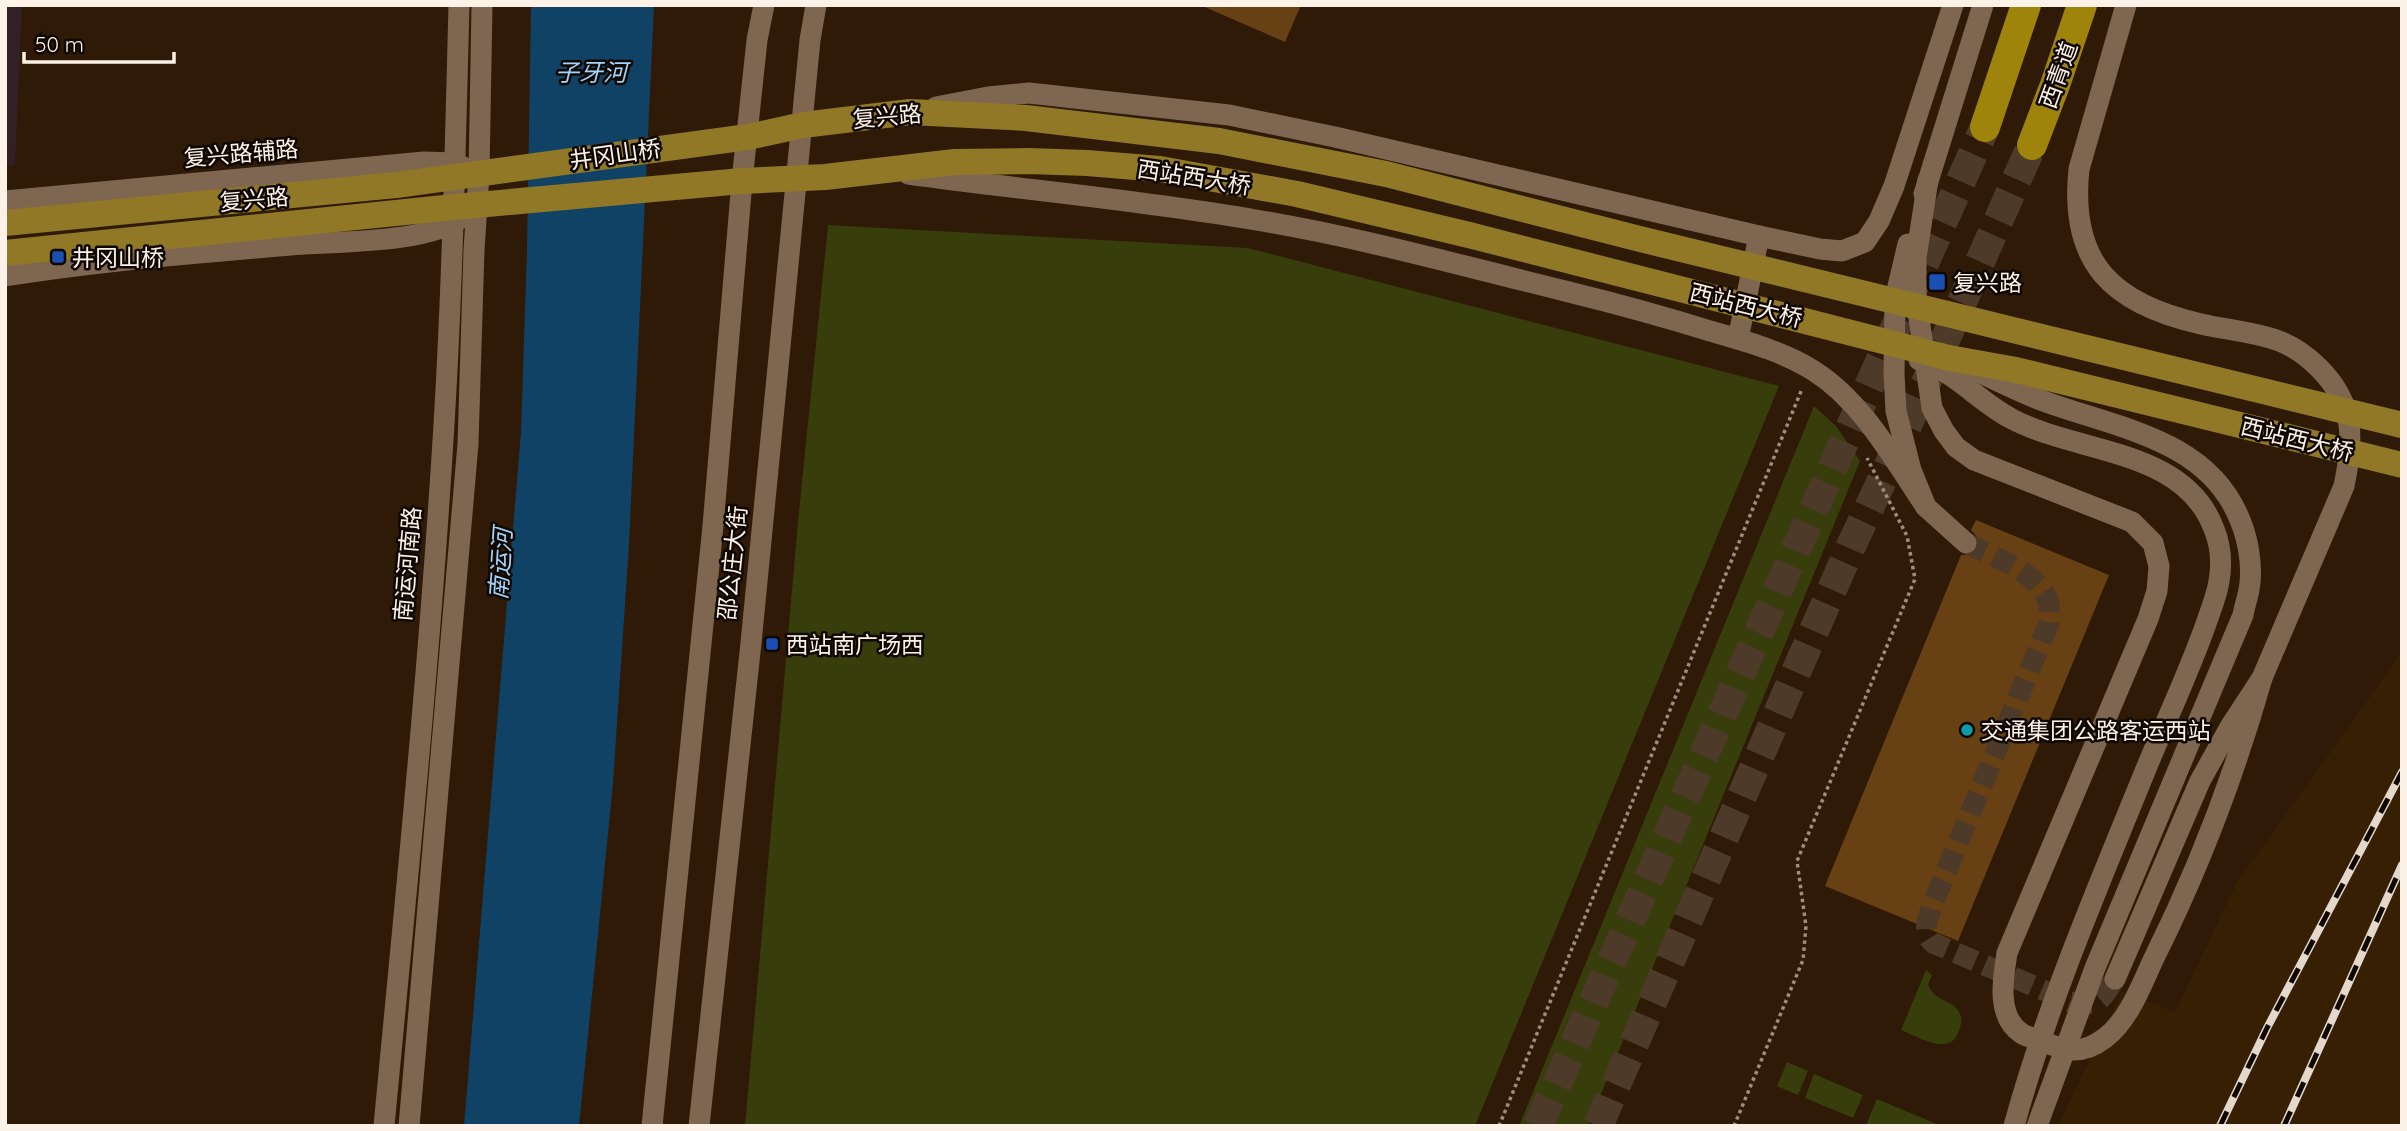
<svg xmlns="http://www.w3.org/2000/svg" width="2407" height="1131" font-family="Quicksand,'Noto Sans SC',sans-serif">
	<rect width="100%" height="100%" fill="#2e1a06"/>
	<path fill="#371f03" d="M2402,652V1126H2058L2122,992L2175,1012L2236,884Z"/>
	<path fill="#332027" d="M5,5H22L15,165H5Z"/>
	<g fill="#383d0c">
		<path d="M828,225L1248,248L1779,386L1475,1126H745L798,522Z"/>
		<path d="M1814,406L1836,426L1860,461L1588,1126H1519Z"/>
		<path d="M1926,970L1932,975L1928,984C1933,1001 1952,999 1959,1012C1963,1019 1961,1026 1958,1033C1949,1057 1917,1036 1901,1030Z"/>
		<path d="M1787,1062L1808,1071L1798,1095L1777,1086Z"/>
		<path d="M1814,1074L1863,1095L1853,1118L1805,1098Z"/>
		<path d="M1877,1099L1939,1125V1126L1866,1125Z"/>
	</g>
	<path fill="#104266" d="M531,5H654L629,544L613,783L579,1126H464L521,432L527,250Z"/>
	<g fill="#674013">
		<path d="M1200,5H1301L1285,42Z"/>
		<path d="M1976,520L2109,575L1958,941L1825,886L1961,555H1971L1979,546L1978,538L1971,530Z"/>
	</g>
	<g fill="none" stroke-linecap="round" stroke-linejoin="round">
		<path stroke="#4d3a28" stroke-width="21" stroke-dasharray="21 10" stroke-linecap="butt" d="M1966,543C1993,557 2036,570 2048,601C2050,607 2049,616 2049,623L1931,908C1927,921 1922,933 1933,943L2071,1002C2101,1006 2099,1002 2115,979"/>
		<g stroke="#4d3a28" stroke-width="30" stroke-dasharray="30 15" stroke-linecap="butt">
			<path d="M1538,1126L1985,127"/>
			<path d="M1598,1126L1851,546L1892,459L2032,145"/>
		</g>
		<g stroke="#9c8d7e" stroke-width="3.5" stroke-dasharray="3.5 3.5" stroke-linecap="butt">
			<path d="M1499,1126L1802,389"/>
			<path d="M1734,1126L1803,960L1806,926L1797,861L1915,579L1907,536L1867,458"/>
		</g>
		<g stroke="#7e6650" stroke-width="21">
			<path d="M936,107L988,97L1029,93L1229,115L1335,137L1759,236L1820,249L1842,251L1865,242L1879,221L1894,186L1953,5"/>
			<path d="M908,174C1024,190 1141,200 1256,220C1360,237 1463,266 1565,291C1614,303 1662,316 1710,331C1744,341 1783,351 1814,371C1863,402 1894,460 1926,507"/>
			<path d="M1928,180L1916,258V298L1932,408L1944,431L1956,447L1974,460L2132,522L2153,543L2159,566L2157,591L2148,619L2007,953C2003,978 1996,1016 2021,1033C2026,1037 2035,1038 2041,1041C2066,1051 2081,1056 2105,1038C2130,1019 2142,983 2155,956C2200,866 2234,776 2262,678"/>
			<path d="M1924,194L1983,5"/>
			<path d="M5,201L424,162L455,163L467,169"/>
			<path d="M1908,244L1895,299L1894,374L1896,411L1911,470L1926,507L1966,543"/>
			<path d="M5,276C100,261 196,253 291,245C336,241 428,244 462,217"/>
			<path d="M1738,339L1759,236"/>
			<path d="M1919,360C1956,372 1979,402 2012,419C2078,454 2184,448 2214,529C2221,546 2222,564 2219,581C2217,595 2211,609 2207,621C2190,670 2168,716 2148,764C2100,882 2048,1002 2014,1126"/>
			<path d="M1970,368C1992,378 2015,390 2038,399C2113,428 2207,437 2240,520C2248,539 2252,563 2250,583C2249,594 2245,604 2243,615L2095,968L2037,1126"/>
			<path d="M2115,979L2200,781L2230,727L2262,678L2344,486C2354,439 2355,404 2319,368C2307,356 2295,347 2279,341C2255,332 2227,330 2201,324C2113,304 2069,264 2079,169L2126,5"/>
			<path d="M384,1126C405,903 428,680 442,456C452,306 455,156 459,5"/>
			<path d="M409,1126L468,444L474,250L479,174L482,5"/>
			<path d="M652,1126L713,526L742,181L757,40L764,5"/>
			<path d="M699,1126L751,643L810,40L816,5"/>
		</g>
		<g stroke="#917827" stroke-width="26">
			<path d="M5,223L396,185L748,137L803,125L910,112L1026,118L1219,141L1386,174L1636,238L2402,425"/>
			<path d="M5,253L454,207L742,181L825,177L955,162L1029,161L1087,163L1160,169L1297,194L1469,235L1949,358L2016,370L2402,465"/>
		</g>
		<g stroke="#9e840b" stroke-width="30">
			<path d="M1985,127L2026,5"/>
			<path d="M2032,145L2055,85L2082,5"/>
		</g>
		<g stroke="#e4d8cc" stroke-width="8">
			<g id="rail">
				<path d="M2220,1126L2267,1028L2402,772"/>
				<path d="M2284,1126L2402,865"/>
			</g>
		</g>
		<use href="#rail" stroke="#0f0702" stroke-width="5" stroke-dasharray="16" stroke-linecap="butt"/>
	</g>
	<g fill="#1a4fb4" stroke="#0f0702" stroke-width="2.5">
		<rect x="51" y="250" width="14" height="14" rx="3.5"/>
		<rect x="1928" y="273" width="18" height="18" rx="3.5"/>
		<rect x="765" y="637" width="14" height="14" rx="3.5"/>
	</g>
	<circle fill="#0f9aa8" stroke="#0f0702" stroke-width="2.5" cx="1967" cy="730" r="7"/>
	<g text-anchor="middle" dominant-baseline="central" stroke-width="5" stroke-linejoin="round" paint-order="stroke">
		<g font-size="23" fill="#fdf2e8" stroke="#0f0702">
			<text transform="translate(2058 75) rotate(-70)">西青道</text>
			<text transform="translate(887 116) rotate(-5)">复兴路</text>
			<text transform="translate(241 153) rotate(-5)">复兴路辅路</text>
			<text transform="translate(615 154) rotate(-8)">井冈山桥</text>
			<text transform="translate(1194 177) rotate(9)">西站西大桥</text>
			<text transform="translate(254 199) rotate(-5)">复兴路</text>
			<text transform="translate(1746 305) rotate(14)">西站西大桥</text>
			<text transform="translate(2297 439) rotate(14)">西站西大桥</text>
			<text transform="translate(732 563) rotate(-84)">邵公庄大街</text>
			<text transform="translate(407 564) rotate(-85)">南运河南路</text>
		</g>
		<g font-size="23" fill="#fdf2e8" stroke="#0f0702" text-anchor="start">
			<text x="72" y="257">井冈山桥</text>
			<text x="1953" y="282">复兴路</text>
			<text x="786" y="644">西站南广场西</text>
			<text x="1981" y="730">交通集团公路客运西站</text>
		</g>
		<g font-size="24" font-style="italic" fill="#a2d3fd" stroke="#0f0702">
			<text x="591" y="72">子牙河</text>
			<text transform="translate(500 564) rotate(-86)">南运河</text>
		</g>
	</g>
	<rect width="2407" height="1131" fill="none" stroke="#fdf2e8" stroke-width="14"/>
	<path d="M24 52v10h150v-10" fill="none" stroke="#fdf2e8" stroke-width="3.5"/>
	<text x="35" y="52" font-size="21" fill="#fdf2e8" stroke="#0f0702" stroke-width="5" paint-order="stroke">50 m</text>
</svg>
